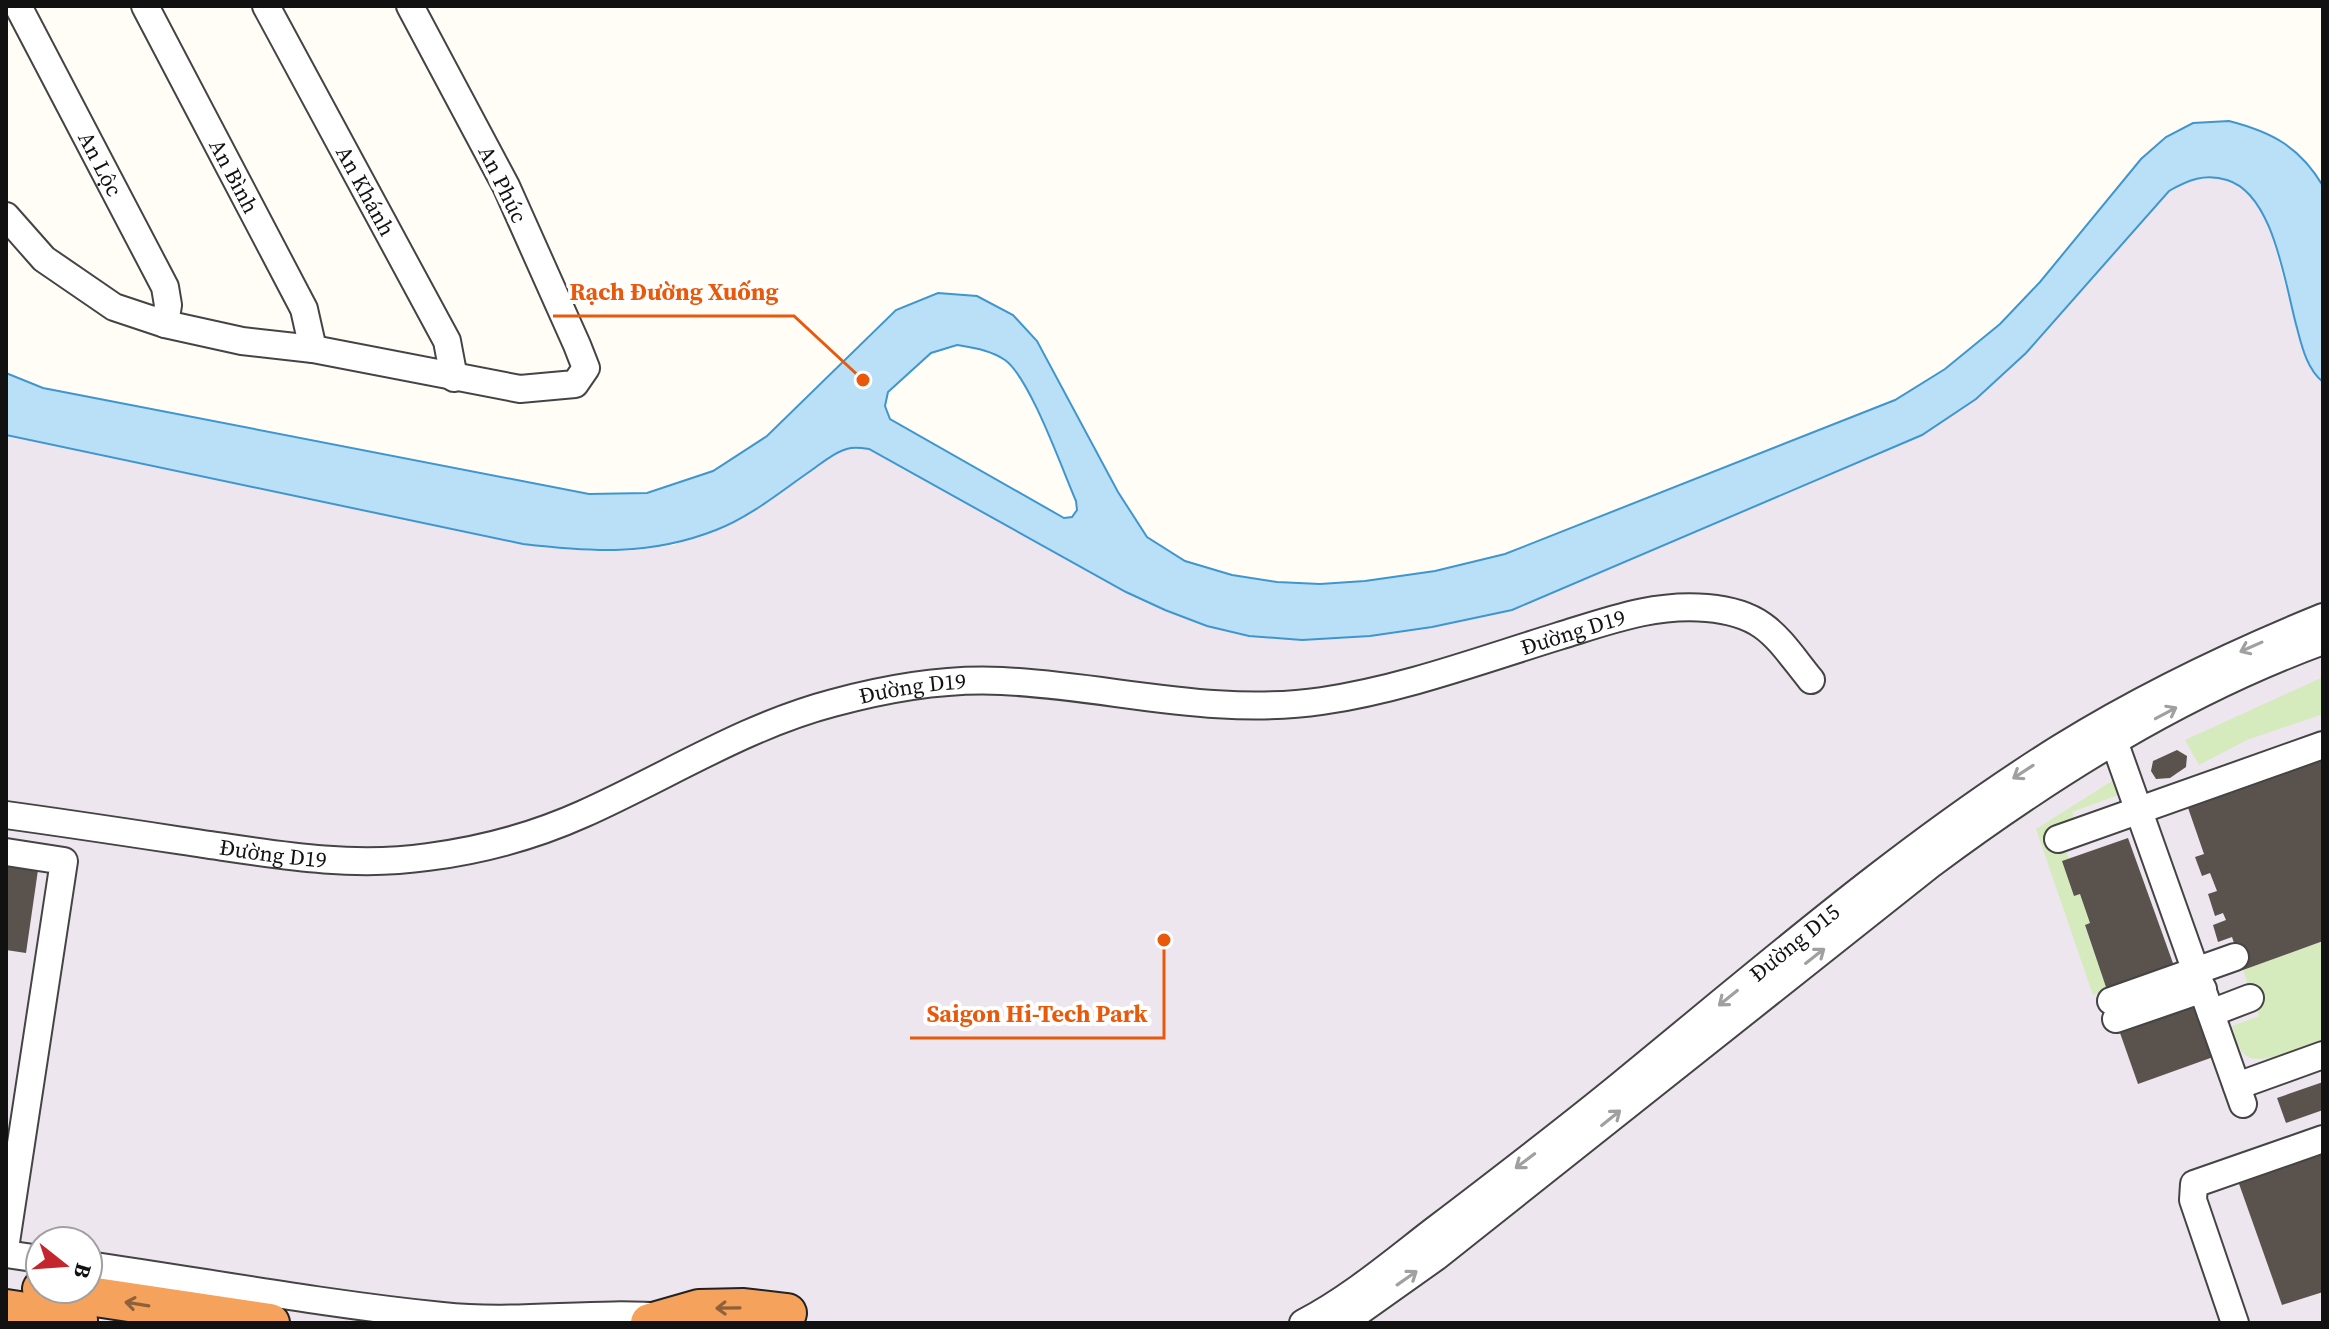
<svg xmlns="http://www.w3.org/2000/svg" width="2329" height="1329" font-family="'Source Serif 4',serif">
	<rect width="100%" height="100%" fill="#fffdf5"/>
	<path fill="#eee6ef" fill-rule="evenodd" d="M2216,177L2237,183L2256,200L2269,225L2305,357L2323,382V1323H6V435L523,544L574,550L628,551L674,545L766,502L837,452L854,447L869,449L1126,592L1165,610L1249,636L1302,640L1370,636L1922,435L1976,399L2026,353L2169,191L2190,179ZM40,1241H88V1289H40Z"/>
	<g fill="#d5ebbd">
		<path d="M2323,677V714L2247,740L2199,765L2185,740Z"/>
		<path d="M2115,779L2121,794L2072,812L2076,826L2064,844L2090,923L2085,926L2107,990L2093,995L2036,829Z"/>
		<path d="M2323,941V1039C2305,1045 2260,1068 2245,1055C2238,1049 2235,1035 2232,1026L2259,1016L2243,970Z"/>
	</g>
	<path fill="#b9e0f7" stroke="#3f96cf" stroke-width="2" fill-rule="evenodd" d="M2229,121C2272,132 2300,147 2323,186V382C2307,369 2302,347 2297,328C2285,285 2274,194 2227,180C2205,173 2188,180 2169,191L2026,353L1976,399L1922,435L1512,610L1432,627L1370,636L1302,640L1249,636L1207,626L1165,610L1126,592L869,449C863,448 857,447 851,448C835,451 822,463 809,472C780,492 750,517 716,530C650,556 592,552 523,544L6,435V373L43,388L589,494L647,493L713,471L767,436L896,310L938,293L977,296L1013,315L1037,341L1118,492L1147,537L1185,561L1232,575L1277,582L1320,584L1365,581L1435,571L1505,554L1895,400L1945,369L2000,324L2040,282L2141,159L2166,137L2193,123ZM957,345C974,348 990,350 1005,360C1030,378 1062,469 1076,501L1077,510L1072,517L1064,518L890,419L885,406L888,392L931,353Z"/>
	<g fill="#5a524d">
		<path d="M2177,750L2187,756L2186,767L2170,778L2156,779L2151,771L2153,761Z"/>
		<path d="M2323,753V941L2243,970L2232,937L2218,942L2213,925L2226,920L2223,913L2215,916L2208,894L2217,891L2210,873L2202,876L2195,857L2204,854L2186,802Z"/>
		<path d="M2128,838L2174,966L2107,990L2085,925L2090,923L2080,894L2074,896L2062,861Z"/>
		<path d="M6,858L39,863L26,953L6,950Z"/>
		<path d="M2198,1005L2216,1056L2138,1084L2120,1033Z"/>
		<path d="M2323,1082V1110L2286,1123L2277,1098Z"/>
		<path d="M2323,1151V1292L2282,1305L2238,1181Z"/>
	</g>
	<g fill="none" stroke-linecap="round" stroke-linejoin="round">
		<g stroke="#444" stroke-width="30">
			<g id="minor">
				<path id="s1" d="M18,6L165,287L168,305L165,324"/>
				<path id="s2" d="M145,6L304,309L313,349"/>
				<path id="s3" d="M266,6L447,341L454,378"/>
				<path d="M6,216L44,259L114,307L165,324L242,341L313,349L520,389L575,384L586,368L577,345L506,186L410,6"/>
				<path d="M2114,741L2243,1104"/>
				<path id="s4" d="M6,815C72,824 137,834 203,844C278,855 352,868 428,857C482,850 534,836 583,814C666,777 745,726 833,703C888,688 945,678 1002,681C1110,686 1212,717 1322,701C1403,689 1481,660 1559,636C1608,621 1655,603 1707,608C1766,613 1777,638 1811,680"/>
				<path d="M2058,839L2323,745"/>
				<path d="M6,852L64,861L6,1242"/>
				<path d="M2111,1001L2235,957"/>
				<path d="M2211,1013L2250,998"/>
				<path d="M2116,1019L2203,989"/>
				<path d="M2237,1086L2323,1055"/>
				<path d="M6,1254L40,1259"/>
				<path d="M88,1265C206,1282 324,1304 442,1316C517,1324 592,1311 666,1317"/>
				<path id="s5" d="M1303,1323C1351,1298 1393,1262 1436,1229C1499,1181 1562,1133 1623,1083C1765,967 1905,845 2060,748C2144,696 2232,654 2323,617"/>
				<path d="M1343,1323L1436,1257L1930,865C2051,775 2181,693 2323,641"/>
				<path d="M2235,1323L2193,1200L2194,1184L2323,1139"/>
			</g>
		</g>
		<g stroke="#222" stroke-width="42">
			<g id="highway">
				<path d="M42,1289L270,1323"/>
				<path d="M6,1309L78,1320"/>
				<path d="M650,1323L699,1309L744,1308L787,1313"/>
			</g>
		</g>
		<use href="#minor" stroke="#fff" stroke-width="26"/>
		<use href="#highway" stroke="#f5a25d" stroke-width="38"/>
	</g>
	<defs><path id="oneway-shaft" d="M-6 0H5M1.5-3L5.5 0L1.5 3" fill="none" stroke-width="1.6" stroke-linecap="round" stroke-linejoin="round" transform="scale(2)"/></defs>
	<g stroke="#a0a0a0">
		<use href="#oneway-shaft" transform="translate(2251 647) rotate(156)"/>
		<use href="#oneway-shaft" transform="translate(2166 713) rotate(-28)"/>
		<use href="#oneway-shaft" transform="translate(2023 772) rotate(147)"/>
		<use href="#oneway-shaft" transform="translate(1815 956) rotate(-38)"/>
		<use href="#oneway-shaft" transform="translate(1728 998) rotate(141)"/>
		<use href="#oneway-shaft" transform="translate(1611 1118) rotate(-39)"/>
		<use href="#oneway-shaft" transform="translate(1525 1161) rotate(143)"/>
		<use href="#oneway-shaft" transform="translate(1407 1278) rotate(-35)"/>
	</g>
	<g stroke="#8e613b">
		<use href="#oneway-shaft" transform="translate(137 1304) rotate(-171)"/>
		<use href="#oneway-shaft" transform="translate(728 1308) rotate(179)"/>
	</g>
	<g text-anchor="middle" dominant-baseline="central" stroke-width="8" stroke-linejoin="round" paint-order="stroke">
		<g font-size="22" fill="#111" stroke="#fff">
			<text stroke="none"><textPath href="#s1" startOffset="178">An Lộc</textPath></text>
			<text stroke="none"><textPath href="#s2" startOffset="192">An Bình</textPath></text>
			<text transform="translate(503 184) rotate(64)">An Phúc</text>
			<text stroke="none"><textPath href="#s3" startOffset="210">An Khánh</textPath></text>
			<text stroke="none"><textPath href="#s4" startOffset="1614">Đường D19</textPath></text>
			<text stroke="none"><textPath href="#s4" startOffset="942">Đường D19</textPath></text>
			<text stroke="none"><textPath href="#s4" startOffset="270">Đường D19</textPath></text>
			<text stroke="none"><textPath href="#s5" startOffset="622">Đường D15</textPath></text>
		</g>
	</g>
	<path fill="none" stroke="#e8590c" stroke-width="3" d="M863 380L794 316H553M1164 940L1164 1038H910"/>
	<g fill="#e8590c" stroke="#fff" stroke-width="3">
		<circle cx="863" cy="380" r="8"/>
		<circle cx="1164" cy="940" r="8"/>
	</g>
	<g font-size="24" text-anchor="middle" font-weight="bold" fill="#e8590c" stroke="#fff" stroke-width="8" stroke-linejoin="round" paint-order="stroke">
		<text x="674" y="300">Rạch Đường Xuống</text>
		<text x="1037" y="1022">Saigon Hi-Tech Park</text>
	</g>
	<rect width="2329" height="1329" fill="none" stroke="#111111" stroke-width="16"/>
	<g transform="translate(64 1265) rotate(107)"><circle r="38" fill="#ffffff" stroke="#a0a0a0" stroke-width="2"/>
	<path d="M0-6L14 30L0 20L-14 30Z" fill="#c4262e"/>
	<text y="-12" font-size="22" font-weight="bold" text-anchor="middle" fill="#111111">B</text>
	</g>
</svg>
